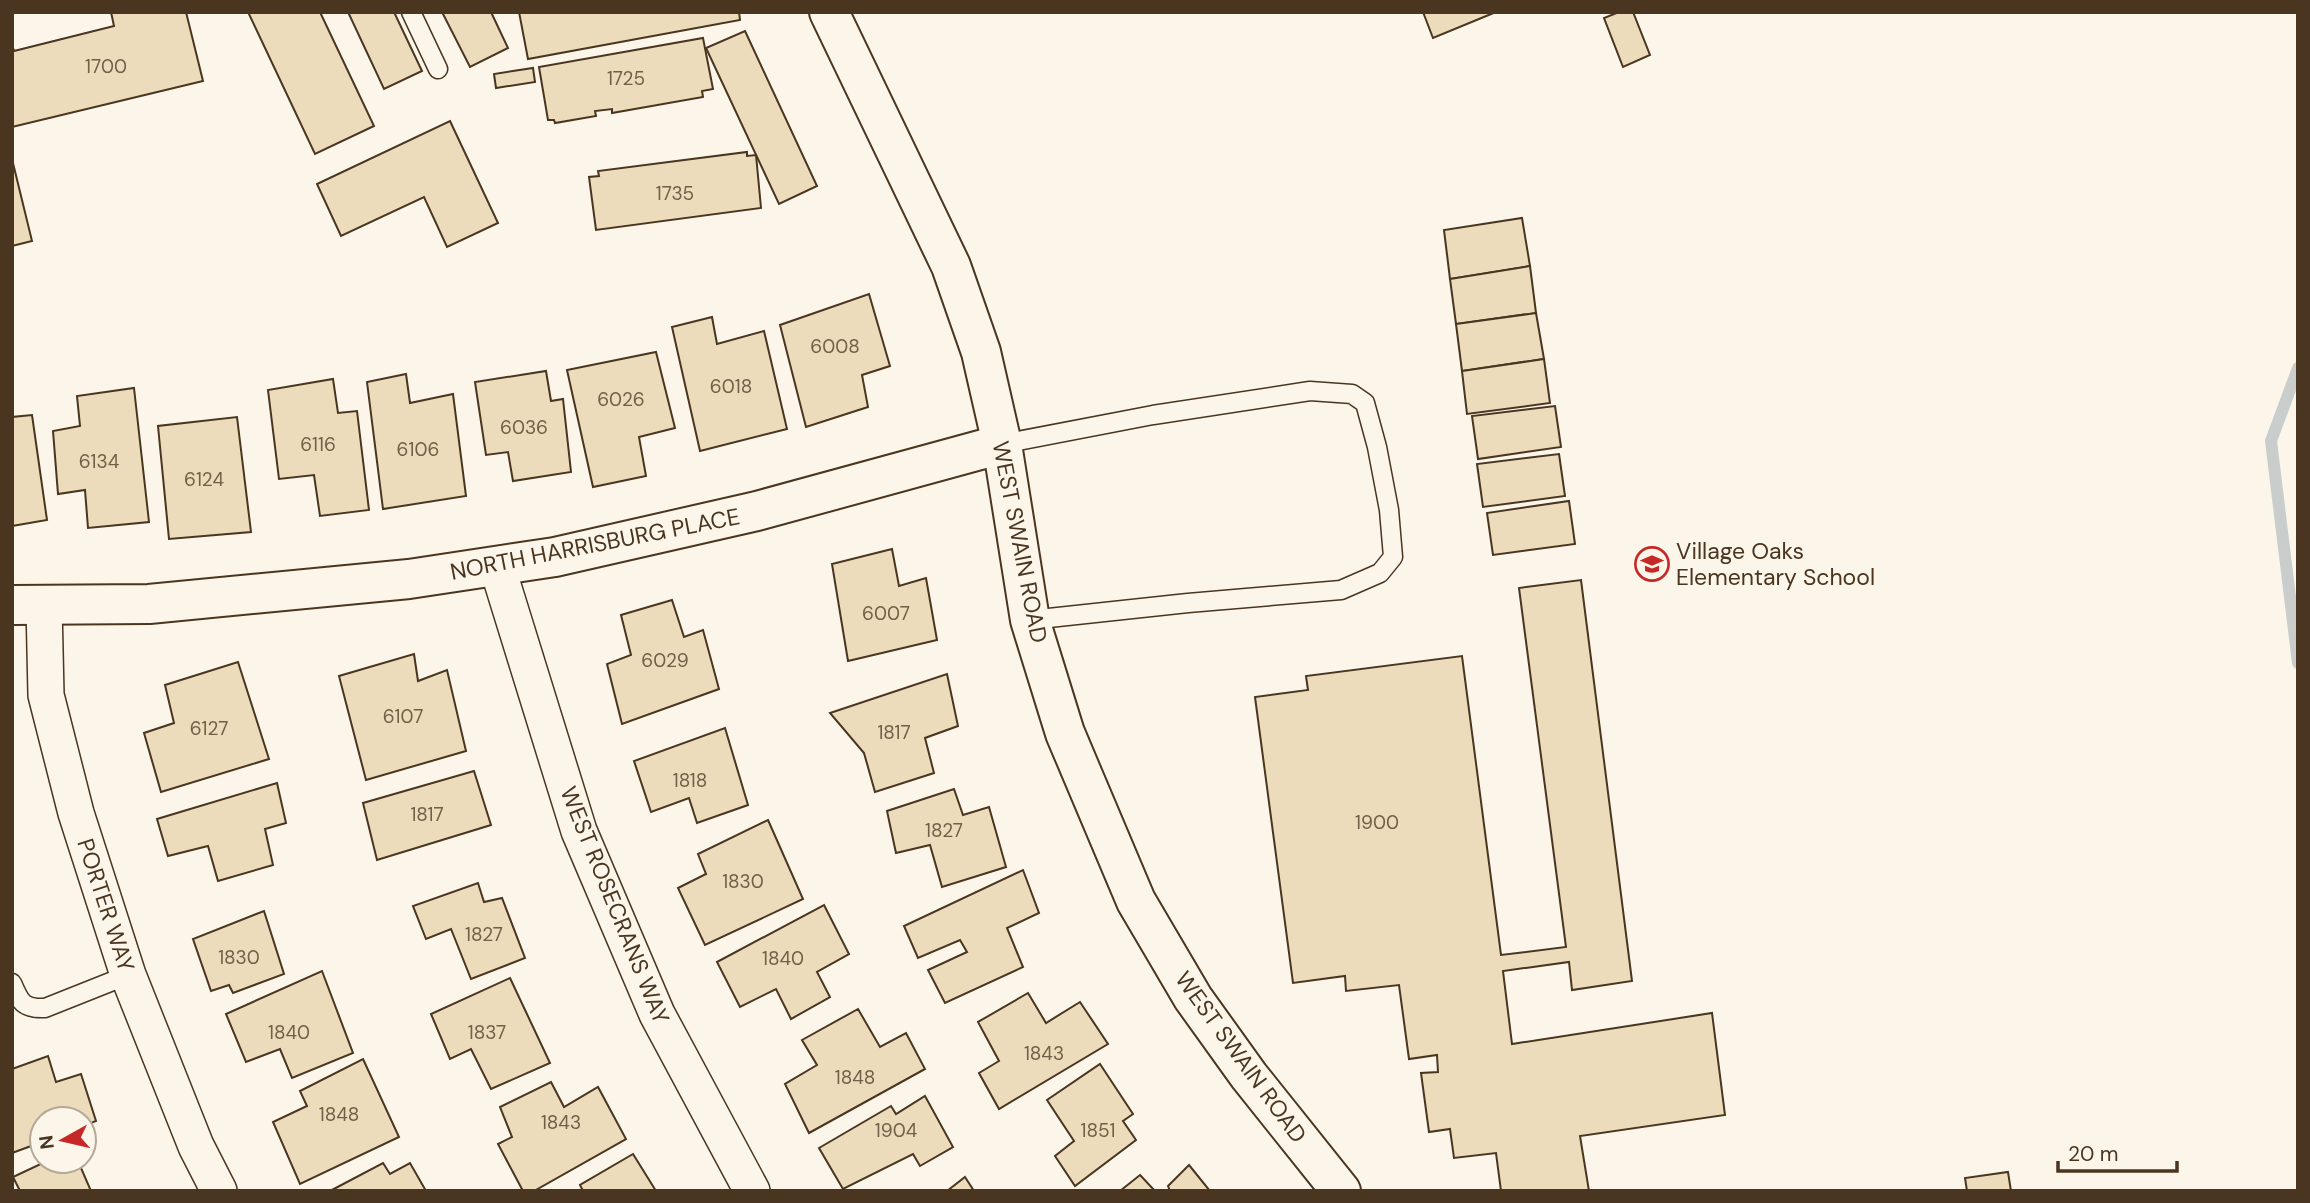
<svg xmlns="http://www.w3.org/2000/svg" width="2310" height="1203" font-family="'DM Sans',sans-serif">
	<rect width="100%" height="100%" fill="#fbf6e9"/>
	<g fill="none" stroke-linecap="round" stroke-linejoin="round">
		<path stroke="#c9cecd" stroke-width="12" d="M2298,368L2271,441L2298,663"/>
	</g>
	<g fill="#ecdcbc" stroke="#4a3520" stroke-width="2">
		<path d="M111,12H186L203,81L12,127V44L14,51L114,26Z"/>
		<path d="M248,12H320L374,126L315,154Z"/>
		<path d="M348,12H394L422,71L384,89Z"/>
		<path d="M442,12H491L508,48L470,67Z"/>
		<path d="M519,12H739L740,20L528,59Z"/>
		<path d="M1423,12H1496L1433,38Z"/>
		<path d="M1619,12H1633L1650,55L1623,67L1604,18Z"/>
		<path d="M745,31L817,186L779,204L706,48Z"/>
		<path d="M703,38L713,89L702,91L703,97L612,113V109L595,111L596,116L555,123L554,120H548L539,67Z"/>
		<path d="M533,68L535,82L496,88L494,74Z"/>
		<path d="M450,121L498,223L447,247L424,197L341,236L317,184Z"/>
		<path d="M747,152V156L756,155L761,208L596,230L589,177L599,176L598,171Z"/>
		<path d="M12,159L32,241L12,246Z"/>
		<path d="M1522,218L1530,266L1450,279L1444,230Z"/>
		<path d="M1530,266L1536,313L1456,324L1450,279Z"/>
		<path d="M869,294L890,366L862,375L868,407L806,427L780,325Z"/>
		<path d="M1536,313L1544,359L1462,371L1456,324Z"/>
		<path d="M712,317L717,344L764,331L787,429L700,451L672,327Z"/>
		<path d="M656,352L675,428L639,437L646,476L593,487L567,370Z"/>
		<path d="M1544,359L1550,403L1467,414L1462,371Z"/>
		<path d="M546,371L551,401L563,399L571,472L513,481L508,452L486,455L475,382Z"/>
		<path d="M406,374L410,403L453,394L466,496L383,509L367,382Z"/>
		<path d="M333,379L338,413L357,411L369,510L320,516L314,475L279,479L268,390Z"/>
		<path d="M134,388L149,522L88,528L85,490L58,494L53,431L80,426L77,396Z"/>
		<path d="M1555,406L1561,447L1478,459L1472,416Z"/>
		<path d="M32,415L47,520L12,526V417Z"/>
		<path d="M237,417L251,532L169,539L158,426Z"/>
		<path d="M1559,454L1565,496L1483,507L1477,464Z"/>
		<path d="M1569,501L1575,544L1493,555L1487,513Z"/>
		<path d="M892,549L899,586L926,578L937,640L848,661L832,564Z"/>
		<path d="M1581,580L1632,981L1572,990L1569,962L1503,971L1512,1044L1712,1013L1725,1115L1580,1136L1589,1191H1501L1496,1153L1454,1158L1450,1129L1429,1132L1421,1073L1438,1072L1437,1055L1409,1059L1399,985L1346,991L1345,976L1293,983L1255,697L1308,690L1306,676L1462,656L1501,955L1566,947L1519,588Z"/>
		<path d="M672,600L684,637L703,630L719,689L622,724L607,664L631,655L621,615Z"/>
		<path d="M414,654L418,681L447,670L466,751L366,780L339,676Z"/>
		<path d="M238,662L269,759L161,792L144,733L174,723L165,685Z"/>
		<path d="M947,674L958,726L925,738L934,773L875,792L864,753L830,713Z"/>
		<path d="M725,728L748,805L697,823L689,798L651,812L634,761Z"/>
		<path d="M474,771L491,825L377,860L363,803Z"/>
		<path d="M277,783L286,823L265,829L273,865L218,881L208,846L168,856L157,819Z"/>
		<path d="M954,789L963,815L989,807L1006,867L942,887L930,845L896,853L887,811Z"/>
		<path d="M768,820L803,899L705,945L678,888L706,874L698,854Z"/>
		<path d="M1023,870L1039,913L1007,928L1023,967L945,1003L928,970L967,952L960,940L918,958L904,926Z"/>
		<path d="M478,883L484,902L502,898L525,958L471,979L451,929L426,939L413,906Z"/>
		<path d="M824,905L849,954L817,972L830,997L791,1019L776,989L740,1007L717,962Z"/>
		<path d="M264,911L284,974L233,993L229,985L211,991L193,939Z"/>
		<path d="M322,971L353,1053L292,1078L280,1049L246,1062L226,1014Z"/>
		<path d="M510,978L550,1063L491,1089L471,1049L450,1059L431,1014Z"/>
		<path d="M1028,993L1046,1023L1080,1002L1108,1044L999,1109L979,1073L999,1061L978,1022Z"/>
		<path d="M858,1009L880,1047L906,1033L925,1069L809,1133L785,1084L817,1065L802,1040Z"/>
		<path d="M48,1056L56,1082L81,1074L96,1121L84,1126V1119H42V1142L12,1153V1069Z"/>
		<path d="M363,1059L399,1137L300,1184L273,1122L307,1106L300,1091Z"/>
		<path d="M1100,1064L1133,1114L1123,1121L1136,1140L1075,1186L1055,1156L1074,1141L1047,1100Z"/>
		<path d="M551,1082L564,1107L598,1087L626,1139L534,1191H523L498,1144L512,1137L500,1107Z"/>
		<path d="M925,1096L953,1147L920,1166L913,1154L843,1189L819,1148L891,1106L896,1114Z"/>
		<path d="M633,1154L656,1191H583L580,1185Z"/>
		<path d="M47,1161H78L91,1191H20L13,1177Z"/>
		<path d="M383,1163L390,1174L410,1163L426,1191H330Z"/>
		<path d="M1189,1165L1210,1191H1170L1168,1186Z"/>
		<path d="M2008,1172L2011,1191H1967L1965,1178Z"/>
		<path d="M1140,1175L1155,1191H1120Z"/>
		<path d="M965,1177L974,1191H947Z"/>
	</g>
	<g fill="none" stroke-linecap="round" stroke-linejoin="round">
		<g stroke="#4a3520" stroke-width="21">
			<g id="lane">
				<path d="M411,12L438,69"/>
				<path d="M1002,444L1153,415L1310,391L1352,394L1365,403L1377,447L1389,510L1393,557L1380,573L1341,590L1188,603L1030,620"/>
				<path d="M12,983C20,1002 23,1009 45,1008L128,975"/>
			</g>
		</g>
		<g stroke="#4a3520" stroke-width="38">
			<g id="street">
				<path d="M497,566L579,831L657,1014L752,1191"/>
				<path d="M44,605L46,695L76,813L128,975L196,1146L219,1191"/>
			</g>
		</g>
		<g stroke="#4a3520" stroke-width="42">
			<g id="secondary">
				<path d="M829,12L951,266L981,352L1002,444L1030,620L1065,733L1136,901L1193,998L1249,1076L1341,1191"/>
				<path d="M12,605L149,604L409,579L555,557L757,511L1002,444"/>
			</g>
		</g>
		<use href="#lane" stroke="#fbf6e9" stroke-width="18"/>
		<use href="#street" stroke="#fbf6e9" stroke-width="35"/>
		<use href="#secondary" stroke="#fbf6e9" stroke-width="38"/>
	</g>
	<defs>
		<g id="school-ring" transform="scale(1.75)"><circle r="9.5" fill="#fbf6e9" stroke="#c62828" stroke-width="1.5"/><path d="M0-5L7-2L0 1L-7-2ZM-4 1L0 2.5L4 1V4Q0 6-4 4Z" fill="#c62828"/></g>
	</defs>
	<g fill-rule="evenodd">
		<use href="#school-ring" x="1652" y="564"/>
	</g>
	<g text-anchor="middle" dominant-baseline="central" stroke-width="5" stroke-linejoin="round" paint-order="stroke">
		<g font-size="19" fill="#725f47">
			<text x="106" y="66">1700</text>
			<text x="626" y="78">1725</text>
			<text x="675" y="193">1735</text>
			<text x="835" y="346">6008</text>
			<text x="731" y="386">6018</text>
			<text x="621" y="399">6026</text>
			<text x="524" y="427">6036</text>
			<text x="318" y="444">6116</text>
			<text x="418" y="449">6106</text>
			<text x="99" y="461">6134</text>
			<text x="204" y="479">6124</text>
			<text x="886" y="613">6007</text>
			<text x="665" y="660">6029</text>
			<text x="403" y="716">6107</text>
			<text x="209" y="728">6127</text>
			<text x="894" y="732">1817</text>
			<text x="690" y="780">1818</text>
			<text x="427" y="814">1817</text>
			<text x="1377" y="822">1900</text>
			<text x="944" y="830">1827</text>
			<text x="743" y="881">1830</text>
			<text x="484" y="934">1827</text>
			<text x="239" y="957">1830</text>
			<text x="783" y="958">1840</text>
			<text x="289" y="1032">1840</text>
			<text x="487" y="1032">1837</text>
			<text x="1044" y="1053">1843</text>
			<text x="855" y="1077">1848</text>
			<text x="339" y="1114">1848</text>
			<text x="561" y="1122">1843</text>
			<text x="896" y="1130">1904</text>
			<text x="1098" y="1130">1851</text>
		</g>
		<g font-size="23" fill="#4a3520" stroke="#fbf6e9">
			<text transform="translate(1020 542) rotate(79)">WEST SWAIN ROAD</text>
			<text transform="translate(595 544) rotate(-11)">NORTH HARRISBURG PLACE</text>
			<text transform="translate(106 905) rotate(72)">PORTER WAY</text>
			<text transform="translate(615 905) rotate(68)">WEST ROSECRANS WAY</text>
			<text transform="translate(1241 1057) rotate(54)">WEST SWAIN ROAD</text>
		</g>
		<g font-size="23" fill="#4a3520" stroke="#fbf6e9" text-anchor="start">
			<text x="1676" y="551">Village Oaks<tspan x="1676" dy="26">Elementary School</tspan></text>
		</g>
	</g>
	<rect width="2310" height="1203" fill="none" stroke="#4a3520" stroke-width="28"/>
	<g transform="translate(63 1140) rotate(262)"><circle r="33" fill="#fbf6e9" stroke="#b4a999" stroke-width="2"/>
	<path d="M0-5L12 26L0 18L-12 26Z" fill="#c62828"/>
	<text y="-10" font-size="19" font-weight="bold" text-anchor="middle" fill="#4a3520">N</text>
	</g>
	<path d="M2058 1161v10h119v-10" fill="none" stroke="#4a3520" stroke-width="3.5"/>
	<text x="2068" y="1161" font-size="21" fill="#4a3520" stroke="#fbf6e9" stroke-width="5" paint-order="stroke">20 m</text>
</svg>
